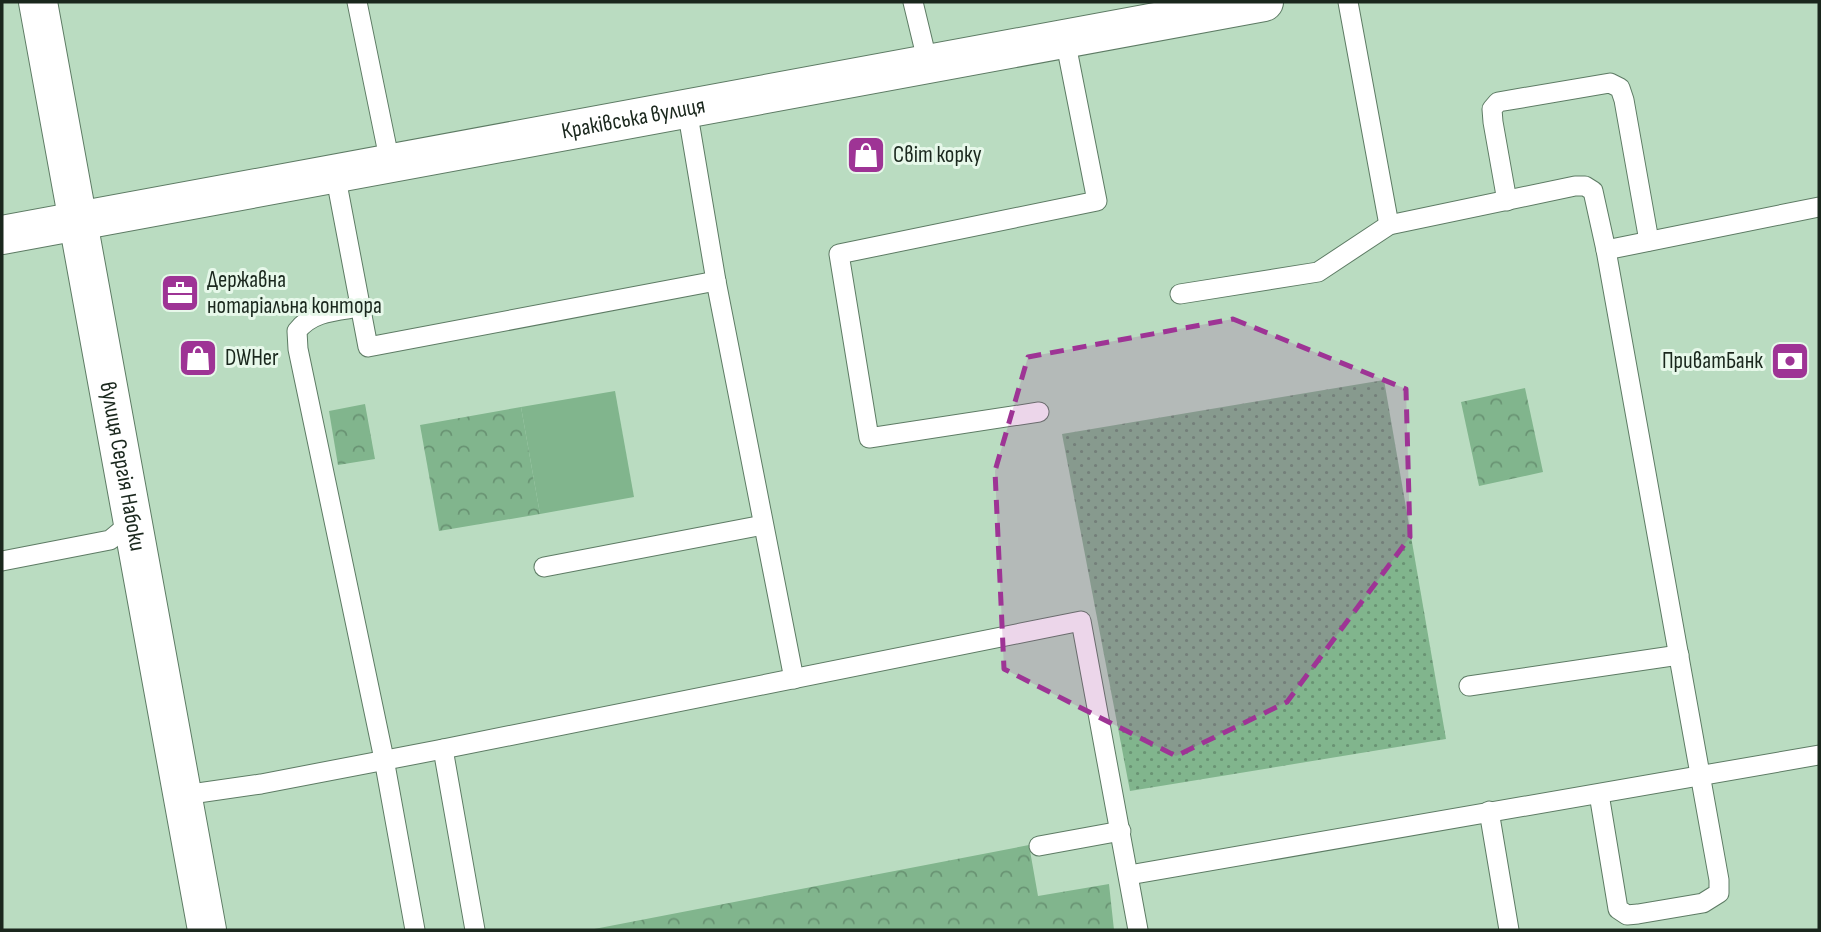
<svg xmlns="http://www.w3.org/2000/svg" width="1821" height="932" font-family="'Sofia Sans Condensed',sans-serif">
	<defs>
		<pattern id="grass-dots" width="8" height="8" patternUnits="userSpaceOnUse" patternTransform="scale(1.75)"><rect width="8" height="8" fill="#81b58d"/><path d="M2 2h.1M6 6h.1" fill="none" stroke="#699373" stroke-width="1.8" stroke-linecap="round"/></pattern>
		<pattern id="park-crowns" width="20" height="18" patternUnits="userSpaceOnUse" patternTransform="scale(1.75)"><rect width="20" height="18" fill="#81b58d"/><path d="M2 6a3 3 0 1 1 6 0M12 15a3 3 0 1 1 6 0" fill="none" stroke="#699373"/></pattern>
	</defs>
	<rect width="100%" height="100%" fill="#badcc1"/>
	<path fill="url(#grass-dots)" d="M1384,380L1446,739L1130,791L1062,434Z"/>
	<g fill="url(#park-crowns)">
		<path d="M1525,388L1543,472L1479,486L1461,402Z"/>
		<path d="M365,404L375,459L338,465L329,411Z"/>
		<path d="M521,407L540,514L439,531L420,425Z"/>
		<path d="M1029,845L1038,896L1109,884L1114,930H589Z"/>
	</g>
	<path fill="#81b58d" d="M615,391L634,497L540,514L521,407Z"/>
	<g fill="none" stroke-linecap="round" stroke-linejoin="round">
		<g stroke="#5d7b64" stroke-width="21">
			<g id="lane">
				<path d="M357,2L390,163"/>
				<path d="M913,2L928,64"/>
				<path d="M1348,2L1389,225"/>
				<path d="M687,109L716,281L794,679"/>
				<path d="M335,173L368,347L716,281"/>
				<path d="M1507,201L1493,122L1492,109L1498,102L1610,83L1620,88L1624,100L1649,241"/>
				<path d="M1606,250L1819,207"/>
				<path d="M1180,294L1318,272L1389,225L1575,186H1585L1593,191L1606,250L1719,880V893L1703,903L1638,914L1627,915L1618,909L1599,794"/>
				<path d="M360,307C337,311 312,311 297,331L298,349L384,759L415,930"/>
				<path d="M1039,412L869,438L839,254L1097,201L1065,39"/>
				<path d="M2,561L110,540L134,520"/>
				<path d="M544,567L763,525"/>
				<path d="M1469,686L1679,655"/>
				<path d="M443,749L475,930"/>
				<path d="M184,795L261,784L443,749L1081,621L1138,930"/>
				<path d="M1489,811L1509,930"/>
				<path d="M1039,846L1121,831"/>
				<path d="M1129,875L1819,755"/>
			</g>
		</g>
		<g stroke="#5d7b64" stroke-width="40">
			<g id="street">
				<path id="s1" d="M38,2L207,930"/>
				<path id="s2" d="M2,235L1264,2"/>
			</g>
		</g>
		<use href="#lane" stroke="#fff" stroke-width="19"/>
		<use href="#street" stroke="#fff" stroke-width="38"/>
	</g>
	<path fill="#9e3495" fill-opacity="0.2" stroke="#9e3495" stroke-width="5" stroke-dasharray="14 9" stroke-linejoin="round" d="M1233,319L1406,389L1410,537L1287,702L1176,756L1004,669L995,471L1028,357Z"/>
	<defs>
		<g id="shop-square" transform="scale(2.0125)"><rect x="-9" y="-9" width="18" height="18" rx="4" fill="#9e3495" stroke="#e7f8ea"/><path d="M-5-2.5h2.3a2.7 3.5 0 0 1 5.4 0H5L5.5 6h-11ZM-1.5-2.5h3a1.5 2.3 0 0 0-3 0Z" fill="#fff"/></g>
		<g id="office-square" transform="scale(2.0125)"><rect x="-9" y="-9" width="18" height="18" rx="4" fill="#9e3495" stroke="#e7f8ea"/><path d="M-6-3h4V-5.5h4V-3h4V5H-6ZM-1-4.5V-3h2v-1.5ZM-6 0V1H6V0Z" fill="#fff"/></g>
		<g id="bank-square" transform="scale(2.0125)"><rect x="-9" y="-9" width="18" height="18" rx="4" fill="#9e3495" stroke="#e7f8ea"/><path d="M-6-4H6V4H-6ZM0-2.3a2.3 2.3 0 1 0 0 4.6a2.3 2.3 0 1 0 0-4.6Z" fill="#fff"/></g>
	</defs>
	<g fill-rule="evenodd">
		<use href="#shop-square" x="866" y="155"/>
		<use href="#office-square" x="180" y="293"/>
		<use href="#shop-square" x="198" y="358"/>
		<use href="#bank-square" x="1790" y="361"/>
	</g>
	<g text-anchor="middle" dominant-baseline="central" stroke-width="6" stroke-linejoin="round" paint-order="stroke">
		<g font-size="23" fill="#1a271d" stroke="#e7f8ea">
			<text stroke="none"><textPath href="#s2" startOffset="642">Краківська вулиця</textPath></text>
			<text stroke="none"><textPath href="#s1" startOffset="472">вулиця Сергія Набоки</textPath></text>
		</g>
		<g font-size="23" fill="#1a271d" stroke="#e7f8ea" text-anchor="start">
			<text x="893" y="155">Світ корку</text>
			<text x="207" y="280">Державна<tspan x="207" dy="26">нотаріальна контора</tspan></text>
			<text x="225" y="358">DWHer</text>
			<text x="1763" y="361" text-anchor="end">ПриватБанк</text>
		</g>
	</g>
	<rect width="1821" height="932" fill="none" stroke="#1a271d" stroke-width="7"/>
</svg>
